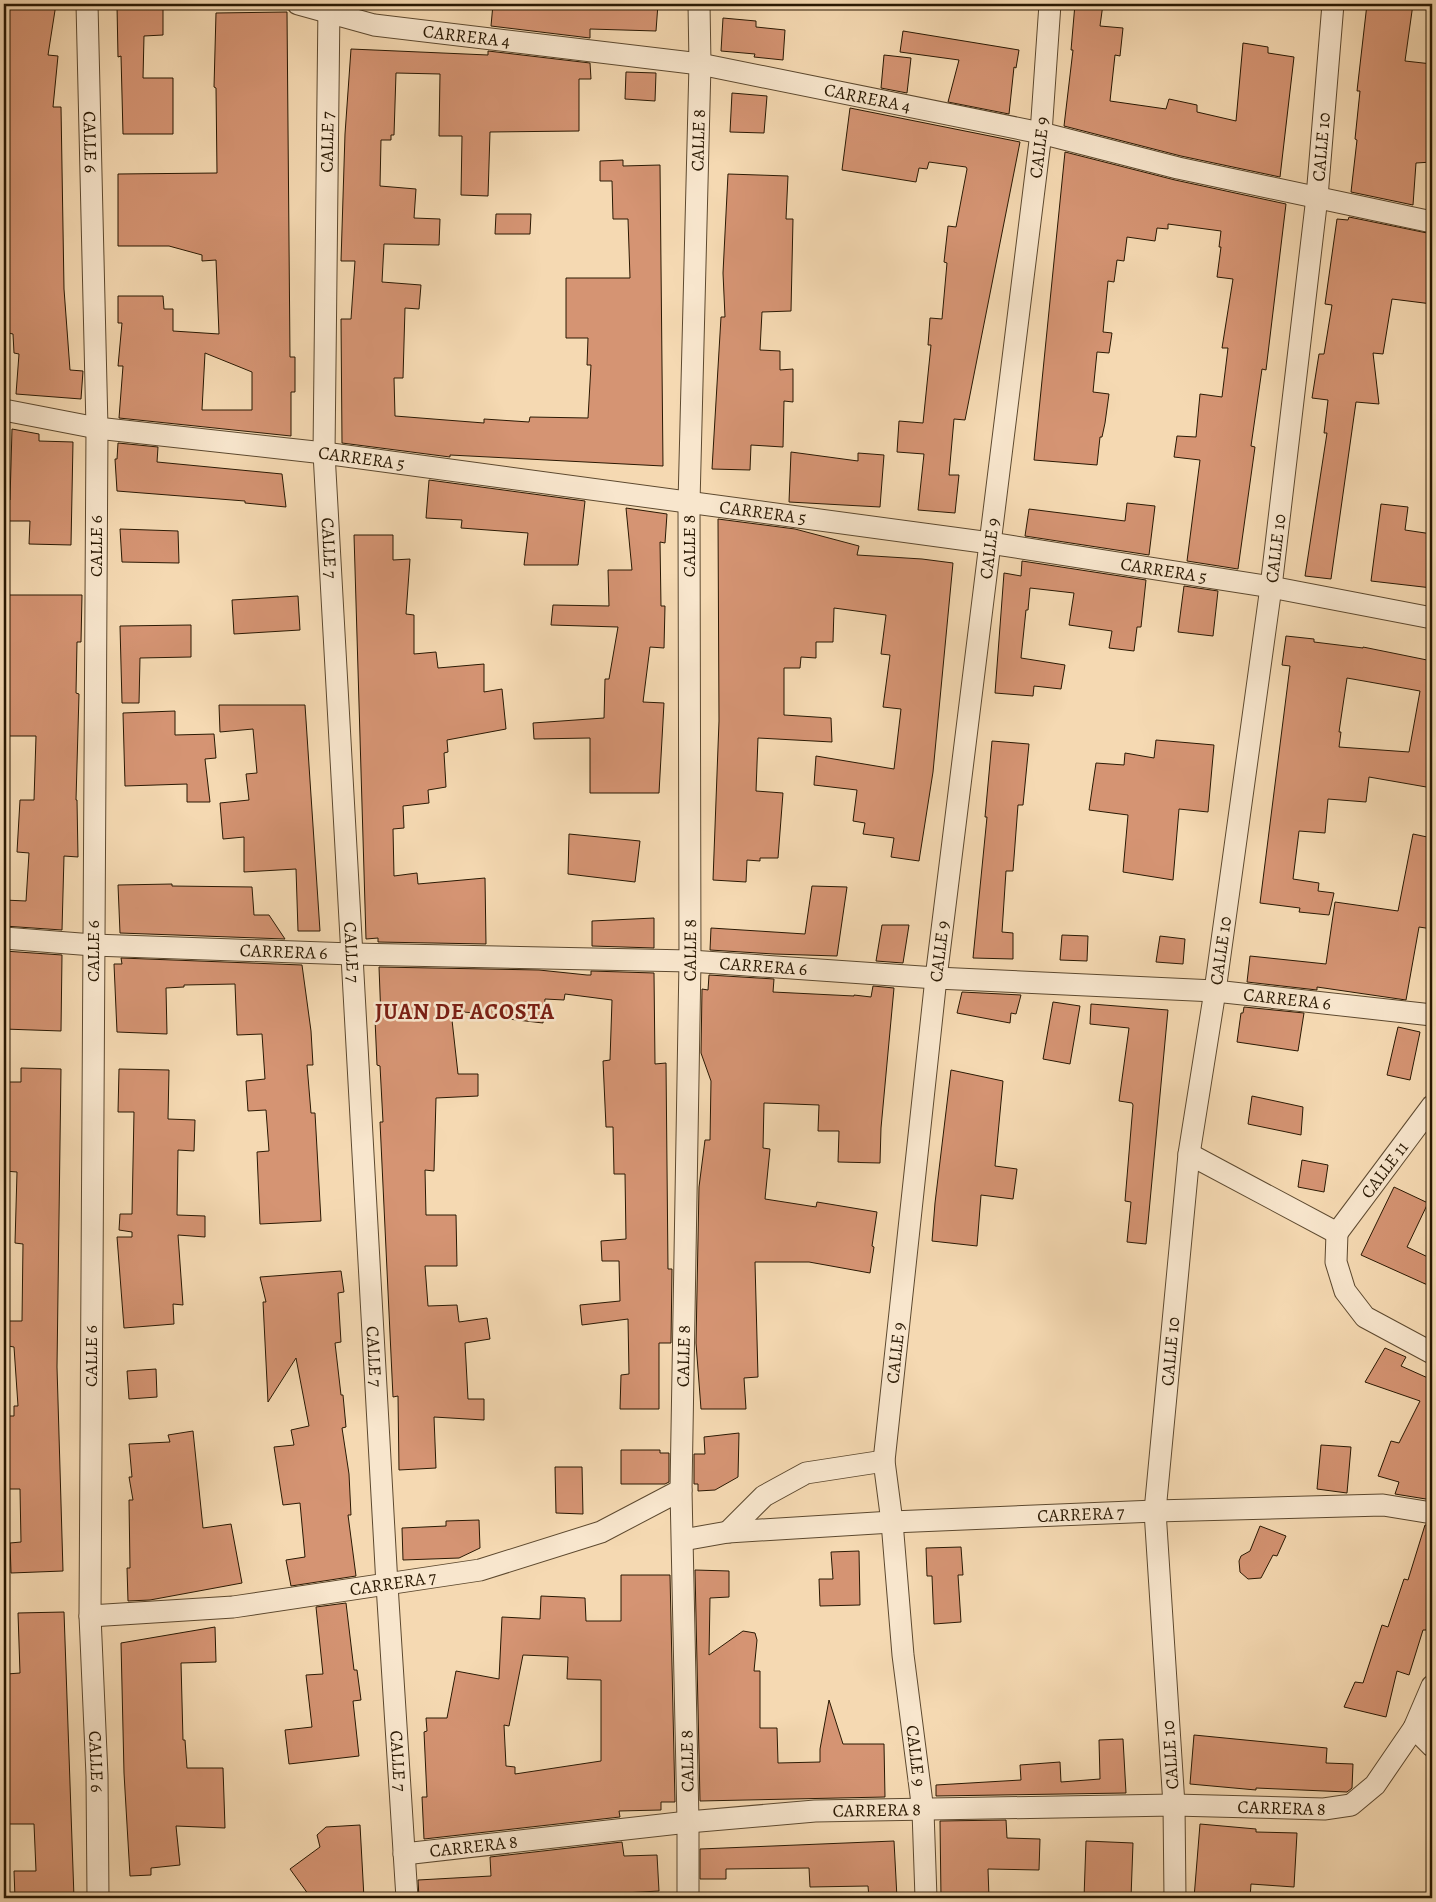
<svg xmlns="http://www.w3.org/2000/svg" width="1436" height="1902" font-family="Alegreya,serif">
	<rect width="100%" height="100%" fill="#f5d9b2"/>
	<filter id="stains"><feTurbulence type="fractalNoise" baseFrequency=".004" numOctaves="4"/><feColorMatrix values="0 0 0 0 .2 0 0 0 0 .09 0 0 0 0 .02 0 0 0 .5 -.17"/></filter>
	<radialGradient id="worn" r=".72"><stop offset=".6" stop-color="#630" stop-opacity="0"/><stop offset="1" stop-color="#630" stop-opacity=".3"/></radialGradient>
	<g fill="#d59473" stroke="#2a1903" fill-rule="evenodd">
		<path d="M4,4H56L48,55L58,56L53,107H61L64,289L70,370L83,371L81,399L16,394L19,354L14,353L13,334L4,332V113L6,75H4Z"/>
		<path d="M493,4L552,6V4H658L656,31L590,29V38L491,26Z"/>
		<path d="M1075,4H1103L1100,26L1123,28L1120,56L1115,55L1110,101L1166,109L1169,99L1197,105V112L1236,121L1243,43L1268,47V53L1294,57L1280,177L1181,156L1064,126L1073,50H1071Z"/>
		<path d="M1367,4H1413L1405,61L1432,64V162L1416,163L1413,205L1351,192L1357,140L1355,139L1360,91H1357Z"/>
		<path d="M117,6L163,9V35L144,36L143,78H173V134H123L121,56L118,57Z"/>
		<path d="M287,12L290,357H295V392H291V436L119,418L123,366H118L122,323H118V296H163L164,309H173V331L219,334L216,260L202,261V255L169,246H118V174L217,173L216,88L214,87L216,13ZM205,353L252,372V410H202Z"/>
		<path d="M723,18L756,21V27L785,30L783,60L754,57L755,54L721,51Z"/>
		<path d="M903,31L1019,50L1016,68L1014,67L1009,114L948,102L959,60L900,52Z"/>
		<path d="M351,49L488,55V51L590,63L591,79H579V131L490,132L488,196L461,195L462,136H439L440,74L396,73L394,135H391V140H381L380,186L416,189L414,218L440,219L439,245L384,244L382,282L421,285L419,309L405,308L403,378H394L395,416L484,423V419L529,422L530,417L588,418L591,365H587L588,338H566V278H630L628,219H613L612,181H600V161L623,160V166L660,165L663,466L450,455V457L342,443L341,319H351L355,261H341L345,134Z"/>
		<path d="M884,55L911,58L907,93L881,88Z"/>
		<path d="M626,72L656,73L655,101L625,99Z"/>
		<path d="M732,93L767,96L764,133L730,132Z"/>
		<path d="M850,108L1020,142L965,420L954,419L949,475H959L955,513L918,510L924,454L897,452L899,421L923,423L931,345H928L930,318L942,319L947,263L944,262L948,226L956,227L967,169L966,167L929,162L927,169L919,168L916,182L842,170Z"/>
		<path d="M1065,152L1175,180L1286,204L1266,370L1262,369L1251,446L1255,447L1238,569L1187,561L1200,460L1174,457L1177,436L1196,437L1200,394L1222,397L1228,348H1222L1233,279L1217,277L1221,247H1219L1221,231L1168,224V229L1157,228L1155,241L1127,237L1124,261L1117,260L1114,282L1108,281L1103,332L1112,333L1109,353L1097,352L1093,392L1109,394L1105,423L1102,437H1100L1097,465L1034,460Z"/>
		<path d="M728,174L788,176L786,219H793L791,311L762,312L760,350L780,351V370L793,369V402L784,401L783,447L751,445L750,470L712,469L721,317H725L723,273Z"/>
		<path d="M496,214H531L530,234H495Z"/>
		<path d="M1349,217L1432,234V304L1392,299L1383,354L1373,353L1379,404L1356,402L1331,579L1305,576L1327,433H1324L1328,400L1312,398L1319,354H1324L1332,305L1325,304L1337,219L1348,220Z"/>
		<path d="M12,429L39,434V441L73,442L71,545L29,544L30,521H4V500H10Z"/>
		<path d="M118,443L158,447L157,462L282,474L286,507L245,503V501L117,491L115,459H117Z"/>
		<path d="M791,452L858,461V453L884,455L880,507L789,502Z"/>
		<path d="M429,480L585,501L578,565H524L528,533L461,528L462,520L426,518Z"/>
		<path d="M1127,503L1155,506L1149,555L1025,536L1029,509L1125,521Z"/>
		<path d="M1381,504L1408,507L1405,530L1432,534V588L1371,581Z"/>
		<path d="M626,508L667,514L665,543L660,542L661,606H665L664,648L650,647L643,702L664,703L659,793H590V738L534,739L533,723L604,718L605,679H609L618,627L551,625L553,605L609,606L608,570H632Z"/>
		<path d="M718,519L795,529L859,546L857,555L922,559L953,563L933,772L919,861L891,857L894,838L863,834L865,823L853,821L857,790L814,785L816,756L894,769L901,709L883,707L890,655L881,654L886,615L834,608L833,642H816V658L801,657L800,668H784V715L831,718L832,742L758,738L756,791L783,793L778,858H760V861L747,860L746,882L713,880L719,721Z"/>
		<path d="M120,529L178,531L179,563L122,562Z"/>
		<path d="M354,535H393V560L410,559L406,614L414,615V654L436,652L438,668L484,664V692L502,689L506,729L447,740L448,752L444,753L446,787L428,790L429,803L403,806L404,828L393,829L394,876L417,873L418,884L485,878L486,944L378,942V938L366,939Z"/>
		<path d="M1022,561L1146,580L1141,627H1137L1134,651L1109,648L1112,631L1069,625L1074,593L1030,588L1028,610H1026L1021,658L1065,665L1061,689L1034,686L1033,696L995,693L1004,573L1021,576Z"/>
		<path d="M1184,586L1218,591L1213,636L1178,632Z"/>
		<path d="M4,595H82L81,642H77L76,693L79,694L76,800H77L78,857L64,856L62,930L4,926V900L26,901L29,853L17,852L20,800H34L36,736H4Z"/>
		<path d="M298,596L300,630L234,634L232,600Z"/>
		<path d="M191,625V657L140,658L139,703H122L120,626Z"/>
		<path d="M1286,636L1314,639V642L1363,648V647L1432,661V788L1369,777L1366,802L1328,799L1325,833L1299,831L1293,879L1319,883L1318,891L1334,893L1329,915L1299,912L1300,908L1260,903L1290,666L1282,665ZM1347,678L1420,691L1409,752L1339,747L1341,732H1339Z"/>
		<path d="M219,705H305L320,931H298L296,869L244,872V837L223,839L220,803L249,800L246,774L257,773L253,729L220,732Z"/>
		<path d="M175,711V735L214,734L216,758L205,759L210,802H187V784L125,786L123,713Z"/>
		<path d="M1156,740L1214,745L1208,812L1179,809L1173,880L1123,872L1128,815L1089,810L1096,763L1124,765L1125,753L1154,758Z"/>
		<path d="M992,741L1029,744L1023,805H1018L1013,871H1006L1002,932L1013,933V959L973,958L987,817H985Z"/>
		<path d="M569,834L640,841L635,882L568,874Z"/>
		<path d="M1413,834L1432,838V929L1419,927L1406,1000L1317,987V990L1247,982L1250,956L1326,964L1335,902L1398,911Z"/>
		<path d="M172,884V886L252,887L254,915H269L285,939L120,933L118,885Z"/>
		<path d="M812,886L847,887L837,956L774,954L710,950L711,928L805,934Z"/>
		<path d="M654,918V948L592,946V921Z"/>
		<path d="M882,925H909L903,963L876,961Z"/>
		<path d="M1062,935L1088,936L1087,961L1060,960Z"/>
		<path d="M1160,936L1185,939L1183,964L1156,962Z"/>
		<path d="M4,951L62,955L61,1031L4,1029Z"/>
		<path d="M121,958L302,965L311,1031L313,1065H307L311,1113H315L321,1221L260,1224L257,1152L269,1151L266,1110L248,1111L246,1081L265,1079L262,1034L237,1035L235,984L184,985V987L166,988L167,1034L117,1032L114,964H122Z"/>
		<path d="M379,967L539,970L587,975H591V971L654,973L655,1064L666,1063L668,1269H672L671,1343H659V1409H620L621,1375L629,1374L628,1319L582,1325L580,1305L620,1301L619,1261H602L601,1241L626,1239L625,1174H614L613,1127H606L603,1061L610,1060L612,1000L565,994L564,1000L545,999L543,1023L500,1018V1015L451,1011L458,1074H478V1096L436,1098L434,1171L425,1170L426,1215H456L457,1266H425L428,1306L457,1305L459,1322L487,1318L490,1339L465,1343L468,1399H484V1420L434,1417L436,1468L399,1470L398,1396L393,1397L380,1122H383L380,1066L377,1065L375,1019H381Z"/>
		<path d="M709,975L774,979L773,992L854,996V995L871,997L873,986L894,988L881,1128L880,1163L838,1162L839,1131H818L819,1105L764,1103L763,1148L770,1149L765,1199L816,1207L817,1202L877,1212L872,1246L874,1247L870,1273L809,1262H755L758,1377L744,1378L746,1409H701L696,1343L699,1187L705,1140H710L711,1081L701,1053L702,989L708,990Z"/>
		<path d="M962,992L1021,995L1016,1014L1011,1013L1010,1023L957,1013Z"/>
		<path d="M1053,1002L1080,1006L1070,1064L1043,1059Z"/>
		<path d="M1091,1004L1168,1010L1146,1244L1127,1242L1131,1202L1125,1201L1133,1105L1132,1103L1119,1101L1129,1028L1090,1024Z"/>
		<path d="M1244,1007L1304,1013L1298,1051L1237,1042L1241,1013H1243Z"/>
		<path d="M1398,1027L1420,1032L1410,1080L1387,1075Z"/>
		<path d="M21,1068L61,1069L57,1367L63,1571L11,1573L10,1543L21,1542L20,1489H4V1416H14V1406H18L14,1347L8,1346L9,1321H22L23,1244L15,1243L17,1172L4,1171V1082H21Z"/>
		<path d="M119,1069L169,1070L168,1119L195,1120L194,1151L178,1150L177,1215L205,1216V1237L178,1235L183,1305L173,1304L174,1324L124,1328L117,1237H132V1232L119,1230L120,1214H132L134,1112H118Z"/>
		<path d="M951,1070L1003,1081L995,1166L1017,1169L1013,1199L981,1195L977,1246L932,1241L935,1203Z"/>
		<path d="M1252,1096L1303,1107L1301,1135L1248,1124Z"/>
		<path d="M1302,1160L1328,1165L1324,1192L1298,1187Z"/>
		<path d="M1394,1187L1428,1203L1407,1247L1432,1259V1287L1361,1255Z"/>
		<path d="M341,1271L344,1292L338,1293L341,1342L335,1343L341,1395H343L346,1427L342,1428L349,1474L351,1515H348L356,1576L291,1586L286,1560L305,1557L300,1503L283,1505L274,1447L294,1445L291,1430L309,1426L296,1358L268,1402L263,1302H266L260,1277Z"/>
		<path d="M1385,1348L1406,1357L1401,1366L1430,1379L1432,1374V1500L1395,1494L1399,1482L1378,1476L1391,1441L1399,1443L1420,1401L1365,1382Z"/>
		<path d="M156,1369L157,1397L129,1399L127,1371Z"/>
		<path d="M193,1431L203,1528L231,1524L242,1583L150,1600L128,1601L127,1568H130L129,1500H133L129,1477H132L129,1444L170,1442L168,1435Z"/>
		<path d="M739,1433L738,1477L715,1490L698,1491V1484H694V1454H705L704,1437Z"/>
		<path d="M1321,1445L1351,1447L1347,1493L1317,1489Z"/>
		<path d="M621,1450H660V1453H669V1482L665,1484H621Z"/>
		<path d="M555,1467H582L583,1514L556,1513Z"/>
		<path d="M479,1520L480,1548L459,1558L403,1560L402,1528L446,1526V1521Z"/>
		<path d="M1425,1525H1432V1611L1426,1630H1423L1409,1675L1397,1671L1386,1717L1344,1707L1355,1682L1363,1683L1382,1625L1388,1627L1404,1579L1408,1580Z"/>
		<path d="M1260,1526L1286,1536L1277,1556L1273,1555L1261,1578L1248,1579L1240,1572L1239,1561L1241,1556L1250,1551Z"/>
		<path d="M961,1547L963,1575H958L961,1622L934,1624L932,1576H927L926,1548Z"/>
		<path d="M859,1551L860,1605L820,1606L819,1579H833L831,1552Z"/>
		<path d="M695,1570L729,1571V1597L710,1598L709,1655L743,1631L755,1633L757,1640L754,1671H760V1728H777L778,1763L820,1762V1749L829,1700L843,1744H884L885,1797L700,1801Z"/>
		<path d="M621,1575H670L675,1802H661V1810L619,1811L620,1817L424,1839L422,1797H427L424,1732L427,1731L426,1718H447L456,1671L499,1679L502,1617L540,1619L541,1596L585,1598L586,1621H621ZM523,1655L568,1657L567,1679L601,1680V1761L515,1774V1767L506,1766L504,1725L509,1726Z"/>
		<path d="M346,1603L354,1670H357L361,1700L353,1701L359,1756L289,1764L285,1730L312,1727L306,1675L323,1674L316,1607Z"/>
		<path d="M64,1612L74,1898H15L14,1871H36L34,1824H4V1713H8L7,1674L20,1673L18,1613Z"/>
		<path d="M215,1627L216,1662L181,1663L183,1740H185L187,1768H223L225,1828L176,1826L180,1865L151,1868V1875L130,1876L124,1773L121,1643Z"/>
		<path d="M1194,1735L1327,1748L1326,1763L1353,1764L1352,1788L1347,1792L1256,1788V1790L1190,1784Z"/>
		<path d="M1123,1739L1126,1793L936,1796V1785L1021,1780L1020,1765L1060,1762L1061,1782L1100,1779L1099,1740Z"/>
		<path d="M1006,1820L1007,1838L1040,1839L1039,1870L988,1869L989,1898H941L940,1821Z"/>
		<path d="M1200,1824L1256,1829V1832L1297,1833L1294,1887L1251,1884L1250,1898H1194Z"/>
		<path d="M360,1825L364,1898H311L290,1869L320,1847L317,1835L326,1827Z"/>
		<path d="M894,1841L897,1898H869L868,1886L810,1887L809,1868L726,1869V1879H700V1849Z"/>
		<path d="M1086,1841L1133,1843L1131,1898H1084Z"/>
		<path d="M622,1842L624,1856L657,1855L659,1891L624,1893V1898H582V1895L533,1898H419L418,1880L491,1876L490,1857Z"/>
	</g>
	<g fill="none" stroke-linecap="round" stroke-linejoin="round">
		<g stroke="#5d492f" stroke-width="23">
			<g id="minor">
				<path id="s1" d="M87,4L97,428L90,1616L97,1776L98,1898"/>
				<path id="s2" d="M298,4L374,25L700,64L1041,133L1178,168L1432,222"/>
				<path id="s3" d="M329,4L324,453L387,1585L407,1898"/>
				<path id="s4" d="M4,410L97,428L324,453L990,543L1271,587L1432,618"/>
				<path id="s5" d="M4,938L93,945L352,954L690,961L936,978L1215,991L1432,1015"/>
				<path d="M1189,1154L1337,1233"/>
				<path d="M1337,1233L1336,1262L1345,1291L1365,1317L1432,1353"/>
				<path id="s6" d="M1337,1233L1432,1106"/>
				<path d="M728,1532L764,1496L806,1473L884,1461"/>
				<path id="s7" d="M683,1540L728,1532L892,1522L1155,1511L1383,1505L1432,1513"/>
				<path id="s8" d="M90,1616L233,1607L480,1570L601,1532L681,1490"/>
				<path d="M1414,1728L1432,1746"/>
				<path id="s9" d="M404,1854L688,1822L815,1811L1174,1805L1324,1809L1351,1805L1375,1785L1414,1728L1432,1686"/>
				<path id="s10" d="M688,1898V1822L681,1490L690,961L689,503L700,64L699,4"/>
				<path id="s11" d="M926,1898L923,1811L903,1655L892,1522L884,1461L936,978L1041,133L1050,4"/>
				<path id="s12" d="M1175,1898L1174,1805L1155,1511L1189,1154L1215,991L1271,587L1317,197L1333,4"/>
			</g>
		</g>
		<use href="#minor" stroke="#f8e6cd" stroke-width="21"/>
	</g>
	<g text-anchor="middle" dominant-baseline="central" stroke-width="5" stroke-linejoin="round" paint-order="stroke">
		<g font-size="18" fill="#2a1903" stroke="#f8e6cd">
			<text stroke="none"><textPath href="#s2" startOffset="172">CARRERA 4</textPath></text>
			<text stroke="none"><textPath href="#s2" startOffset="578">CARRERA 4</textPath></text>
			<text stroke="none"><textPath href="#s1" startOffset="138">CALLE 6</textPath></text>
			<text stroke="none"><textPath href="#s10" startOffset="1758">CALLE 8</textPath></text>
			<text transform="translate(327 142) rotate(-89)">CALLE 7</text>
			<text stroke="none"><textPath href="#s11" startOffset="1762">CALLE 9</textPath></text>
			<text stroke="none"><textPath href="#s12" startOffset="1762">CALLE 10</textPath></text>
			<text stroke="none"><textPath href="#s4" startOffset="361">CARRERA 5</textPath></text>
			<text stroke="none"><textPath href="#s4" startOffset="766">CARRERA 5</textPath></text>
			<text transform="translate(96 546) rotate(-90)">CALLE 6</text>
			<text transform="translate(689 546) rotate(-90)">CALLE 8</text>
			<text stroke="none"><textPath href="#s3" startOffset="544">CALLE 7</textPath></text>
			<text stroke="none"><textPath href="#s11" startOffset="1358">CALLE 9</textPath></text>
			<text stroke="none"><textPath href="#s12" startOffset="1358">CALLE 10</textPath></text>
			<text stroke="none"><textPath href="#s4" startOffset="1171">CARRERA 5</textPath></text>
			<text stroke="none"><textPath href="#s11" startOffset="952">CALLE 9</textPath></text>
			<text stroke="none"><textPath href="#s12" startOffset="952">CALLE 10</textPath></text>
			<text transform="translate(93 951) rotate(-90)">CALLE 6</text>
			<text stroke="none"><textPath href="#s3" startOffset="949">CALLE 7</textPath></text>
			<text stroke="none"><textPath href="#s10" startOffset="948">CALLE 8</textPath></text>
			<text stroke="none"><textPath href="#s5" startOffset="280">CARRERA 6</textPath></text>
			<text stroke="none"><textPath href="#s5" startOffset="760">CARRERA 6</textPath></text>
			<text stroke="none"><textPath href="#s5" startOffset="1285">CARRERA 6</textPath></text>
			<text stroke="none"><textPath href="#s6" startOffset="79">CALLE 11</textPath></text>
			<text stroke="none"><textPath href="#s12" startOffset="548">CALLE 10</textPath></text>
			<text stroke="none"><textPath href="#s11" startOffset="548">CALLE 9</textPath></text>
			<text transform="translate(91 1356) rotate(-90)">CALLE 6</text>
			<text stroke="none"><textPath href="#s3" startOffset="1354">CALLE 7</textPath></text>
			<text stroke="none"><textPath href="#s10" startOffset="542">CALLE 8</textPath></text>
			<text stroke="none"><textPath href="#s7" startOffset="399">CARRERA 7</textPath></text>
			<text stroke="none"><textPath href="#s8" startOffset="305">CARRERA 7</textPath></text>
			<text transform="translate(1170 1755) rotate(-94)">CALLE 10</text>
			<text transform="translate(916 1756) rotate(83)">CALLE 9</text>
			<text stroke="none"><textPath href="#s3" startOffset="1759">CALLE 7</textPath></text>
			<text stroke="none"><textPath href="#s1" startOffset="1758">CALLE 6</textPath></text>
			<text transform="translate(687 1761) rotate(-91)">CALLE 8</text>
			<text stroke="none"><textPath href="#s9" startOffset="880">CARRERA 8</textPath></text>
			<text stroke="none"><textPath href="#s9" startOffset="475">CARRERA 8</textPath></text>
			<text stroke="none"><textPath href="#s9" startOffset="70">CARRERA 8</textPath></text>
		</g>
		<g font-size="22" font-weight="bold" letter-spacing="1" fill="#7a1f14" stroke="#f8e6cd">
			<text x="465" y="1012">JUAN DE ACOSTA</text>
		</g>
	</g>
	<rect width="1436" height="1902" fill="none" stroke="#f5d9b2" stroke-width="20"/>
	<rect x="5" y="5" width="1426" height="1892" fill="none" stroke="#2a1903" stroke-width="2.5"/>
	<rect x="10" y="10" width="1416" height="1882" fill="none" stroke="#2a1903"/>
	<rect width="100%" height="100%" filter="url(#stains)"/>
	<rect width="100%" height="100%" fill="url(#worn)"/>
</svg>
